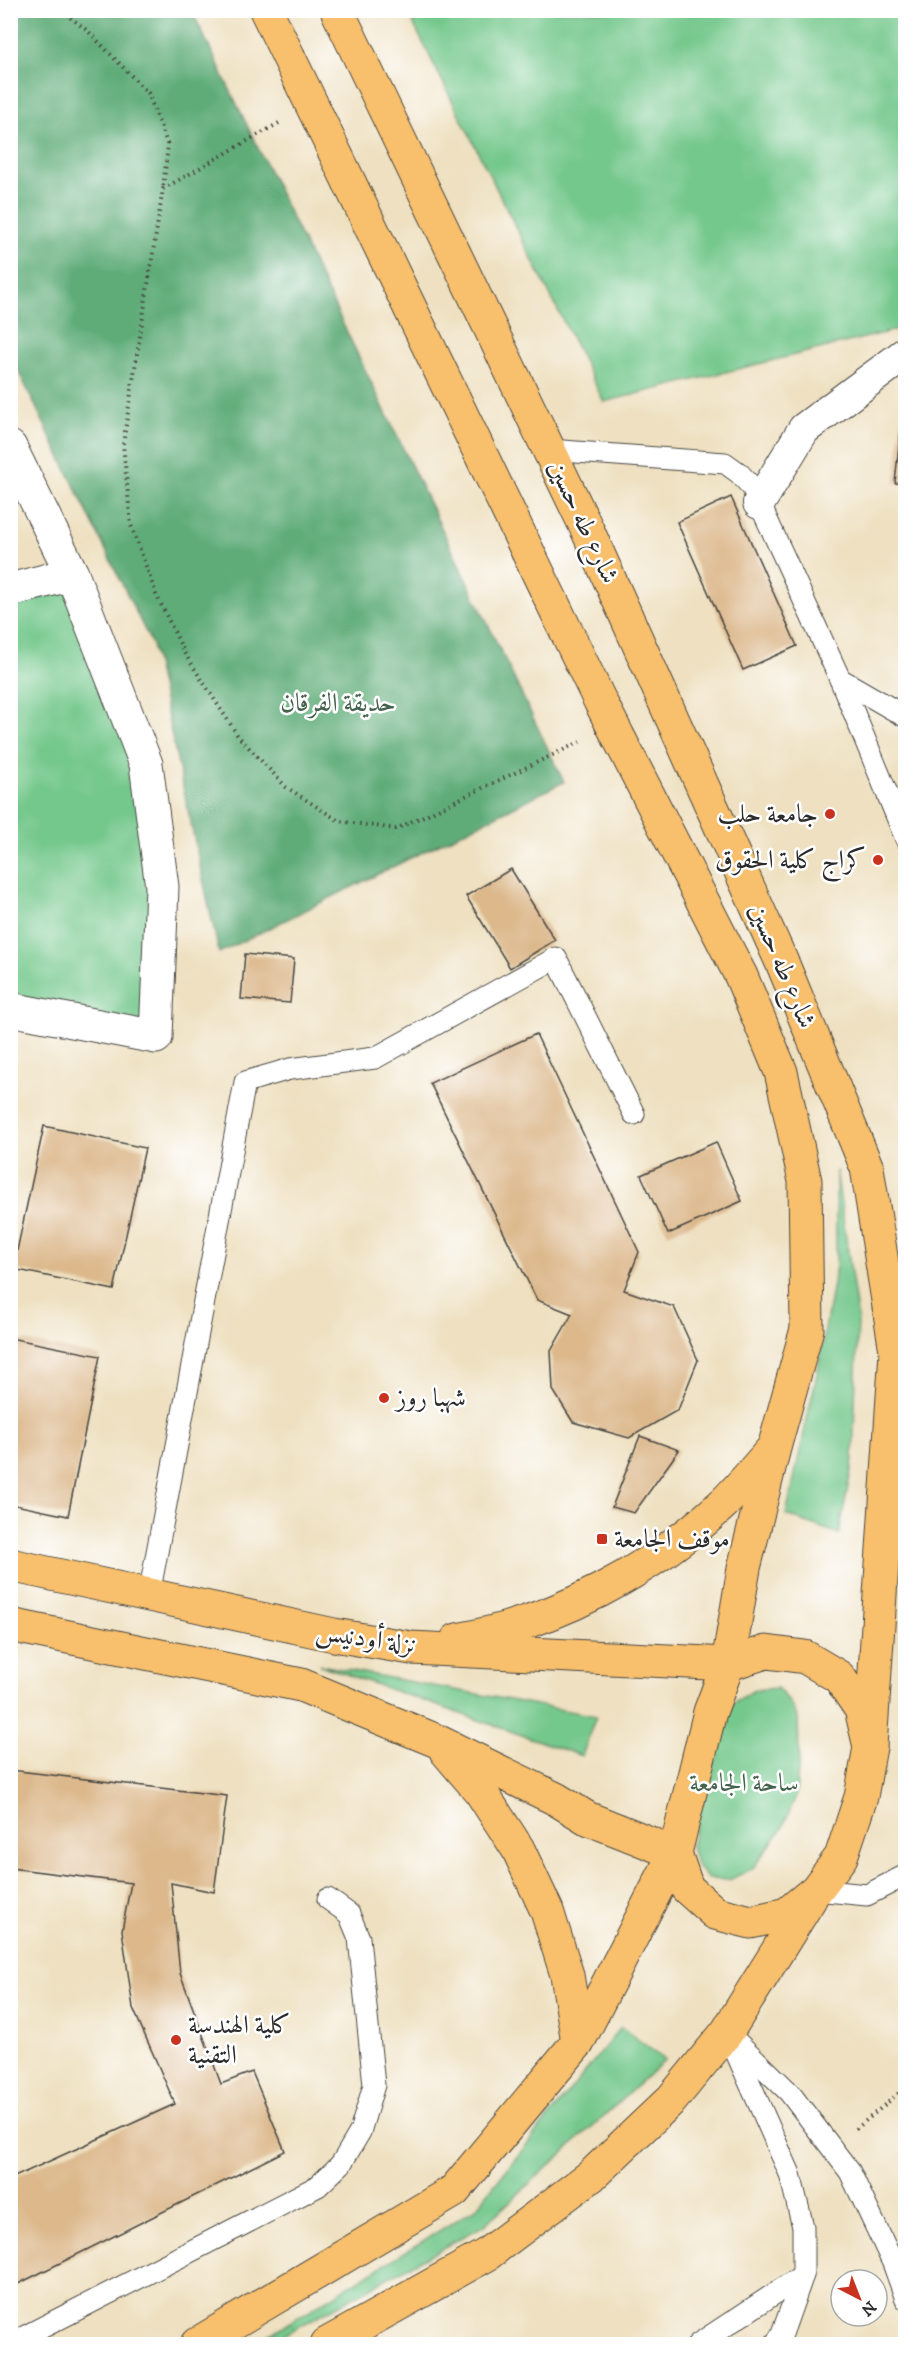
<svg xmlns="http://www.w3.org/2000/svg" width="916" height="2355" font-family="'IM FELL DW Pica',Amiri,serif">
	<rect width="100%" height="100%" fill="#fff"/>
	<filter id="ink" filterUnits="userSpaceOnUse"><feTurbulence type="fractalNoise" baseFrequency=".0167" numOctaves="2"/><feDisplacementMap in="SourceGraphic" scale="12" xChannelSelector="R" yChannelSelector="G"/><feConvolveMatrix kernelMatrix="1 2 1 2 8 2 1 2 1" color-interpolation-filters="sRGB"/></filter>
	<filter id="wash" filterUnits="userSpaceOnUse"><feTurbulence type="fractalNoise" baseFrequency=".008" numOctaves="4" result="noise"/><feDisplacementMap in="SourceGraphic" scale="24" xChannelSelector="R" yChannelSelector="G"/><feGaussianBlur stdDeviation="1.35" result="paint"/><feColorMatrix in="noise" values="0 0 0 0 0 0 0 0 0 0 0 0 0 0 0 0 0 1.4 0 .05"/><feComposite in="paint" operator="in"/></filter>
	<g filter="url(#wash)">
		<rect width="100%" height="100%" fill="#eee0c0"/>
		<g fill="#74c88c" stroke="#507a5c" stroke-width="1.5">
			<path d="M407,11H905V328L604,402Z"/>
			<path d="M72,574L146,764L156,1037L11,1009V590Z"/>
			<path d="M836,1170L858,1320L853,1460L839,1534L786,1515L818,1369L836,1266Z"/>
			<path d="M320,1665L596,1716L582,1756Z"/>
			<path d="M777,1688L788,1700L798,1718L799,1756L796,1796L782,1829L752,1869L729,1880L708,1879L696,1865L691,1846L728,1706L754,1690Z"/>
			<path d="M621,2027L665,2060L483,2226L267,2344H254L475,2209Z"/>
		</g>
		<path fill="#5fac78" stroke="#456c52" stroke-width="1.5" d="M11,10L192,11L564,782L219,953L152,645L11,356Z"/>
		<g id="blocks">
			<g fill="#dcb88b">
				<path d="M902,415H906V484L895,483Z"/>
				<path d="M731,497L797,646L743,670L677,522Z"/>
				<path d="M511,869L555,940L510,968L466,896Z"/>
				<path d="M245,954L294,959L290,1003L241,999Z"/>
				<path d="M536,1034L639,1252L624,1290L674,1307L698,1360L678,1410L629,1438L573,1422L553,1390L551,1351L572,1314L537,1300L430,1083Z"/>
				<path d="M44,1126L145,1148L114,1290L13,1269Z"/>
				<path d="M716,1142L742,1201L668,1234L641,1175Z"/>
				<path d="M10,1338L100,1356L68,1516L10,1504Z"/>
				<path d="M640,1436L679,1450L634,1513L612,1507Z"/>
				<path d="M10,1770L227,1796L214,1892L171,1883L180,1973L221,2084L252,2072L285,2151L10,2288V2179L175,2104L133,2008L122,1930L131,1883L10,1868Z"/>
			</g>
		</g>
	</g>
	<g filter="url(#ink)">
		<use href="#blocks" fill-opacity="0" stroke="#484641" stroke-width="1.5"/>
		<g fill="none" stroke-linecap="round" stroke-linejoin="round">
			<g stroke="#484641" stroke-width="23">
				<g id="service">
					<path d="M549,450L725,463L739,473L752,487L840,679L906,717"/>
					<path d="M840,679L906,839"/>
					<path d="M149,1595L245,1082L290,1069L375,1058L556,958L634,1114"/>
					<path d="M816,1890L867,1895L906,1875"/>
					<path d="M727,2032L790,2174L803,2227V2275L782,2334L775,2344"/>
					<path d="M736,2041L789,2092L850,2172L893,2263L906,2299"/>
					<path d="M10,2344L318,2186L341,2164L360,2132L374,2085L359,1938L349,1914L328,1899"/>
					<path d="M698,2344L803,2275"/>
				</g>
			</g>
			<g stroke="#484641" stroke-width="34">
				<path id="pedestrian" d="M759,503L804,429L906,353"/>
			</g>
			<g stroke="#484641" stroke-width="35">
				<g id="minor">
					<path d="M10,447L72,574L146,764L162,887L156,1037L10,1009"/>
					<path d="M10,590L72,574"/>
				</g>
			</g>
			<g stroke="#484641" stroke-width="35">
				<g id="primary">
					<path d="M337,10L586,527L784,967L867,1168L896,1351L870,1747"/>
					<path d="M10,1565L334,1635L411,1648L728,1664L766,1652L805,1657L839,1677L861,1709L870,1747L861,1797L841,1857L816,1890L787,1914L751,1922L715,1913L687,1888L675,1853"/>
					<path d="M10,1625L301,1685L437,1741L556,1799L587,1818L675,1853"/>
					<path d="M457,1640C557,1622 651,1571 725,1502C741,1486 756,1468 771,1451"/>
					<path d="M446,1751L481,1792L518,1849L547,1911L567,1975L578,2042"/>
					<path d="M197,2344L454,2191L578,2042L675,1853L710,1712L728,1664L744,1568L774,1448L807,1329L805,1181L781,1072L741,976L600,701L266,10"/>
					<path d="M327,2344L486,2255L591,2176L672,2099L727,2032L810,1899"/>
				</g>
			</g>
			<g stroke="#484641" stroke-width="4" stroke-dasharray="1.5 4.5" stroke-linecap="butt">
				<path d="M61,10L89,32L148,93L168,146L163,188"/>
				<path d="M279,123L163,189L123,444L131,525L156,594L185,654L238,736L286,787L339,821L396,829L580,742"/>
				<path d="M856,2129L906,2087"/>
			</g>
			<use href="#service" stroke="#fff" stroke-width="21"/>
			<use href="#pedestrian" stroke="#fff" stroke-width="32"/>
			<use href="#minor" stroke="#fff" stroke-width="33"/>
			<use href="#primary" stroke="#f8bf6c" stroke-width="33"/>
		</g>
	</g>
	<g fill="#c8321e" stroke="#fff" stroke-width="2">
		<circle cx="830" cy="814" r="6"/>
		<circle cx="878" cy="860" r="6"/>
		<circle cx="384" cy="1398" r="6"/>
		<rect x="596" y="1533" width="12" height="12" rx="3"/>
		<circle cx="176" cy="2040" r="6"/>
	</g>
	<g text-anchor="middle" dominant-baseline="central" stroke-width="5" stroke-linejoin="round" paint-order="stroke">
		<g font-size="26" fill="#2b2b2b" stroke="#fff">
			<text transform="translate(583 522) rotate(65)">شارع طه حسين</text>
			<text transform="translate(782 966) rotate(67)">شارع طه حسين</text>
			<text transform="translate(366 1639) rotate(9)">نزلة أودنيس</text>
		</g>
		<g font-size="26" fill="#45624d" stroke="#fff">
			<text x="338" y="703">حديقة الفرقان</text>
			<text x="744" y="1783">ساحة الجامعة</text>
		</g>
		<g font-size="26" fill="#2b2b2b" stroke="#fff" text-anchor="start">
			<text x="818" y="814" text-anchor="end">جامعة حلب</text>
			<text x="866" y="860" text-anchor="end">كراج كلية الحقوق</text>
			<text x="396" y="1398">شهبا روز</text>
			<text x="614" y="1539">موقف الجامعة</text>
			<text x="188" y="2025">كلية الهندسة<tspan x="188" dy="30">التقنية</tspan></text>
		</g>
	</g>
	<rect width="916" height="2355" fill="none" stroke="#fff" stroke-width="36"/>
	<g transform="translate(859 2298) rotate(138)"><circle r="28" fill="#ffffff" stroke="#aaaaaa" stroke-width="1.5"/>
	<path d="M0-4.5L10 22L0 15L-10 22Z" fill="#c8321e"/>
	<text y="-9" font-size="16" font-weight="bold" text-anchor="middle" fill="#2b2b2b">N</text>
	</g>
</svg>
